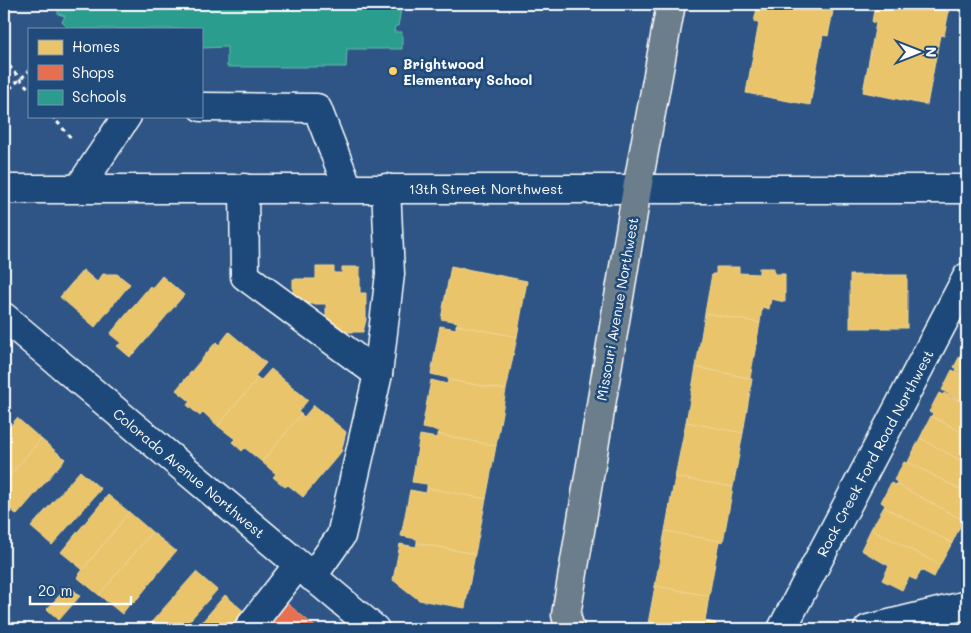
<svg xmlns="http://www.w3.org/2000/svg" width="971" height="633" font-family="Mali,sans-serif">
	<rect width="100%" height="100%" fill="#2e5585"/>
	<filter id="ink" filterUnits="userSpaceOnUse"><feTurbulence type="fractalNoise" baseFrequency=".02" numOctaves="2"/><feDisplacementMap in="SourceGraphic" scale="10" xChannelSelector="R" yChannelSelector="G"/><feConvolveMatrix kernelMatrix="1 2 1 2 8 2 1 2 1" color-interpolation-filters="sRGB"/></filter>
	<g filter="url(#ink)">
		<g fill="#e9c46a" stroke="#f0d697">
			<path d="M758,4H790L833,11L828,36L823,35L810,105L746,93L759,23L754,22Z"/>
			<path d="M875,4H915L949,11L944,36L940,35L927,105L863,92L876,23L872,22Z"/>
			<path d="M451,266L527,281L517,337L456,325L458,322L441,319Z"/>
			<path d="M316,267H334V273H342V267H360V293H366V320L363,332H331L326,328V304H298L293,300V279H316Z"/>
			<path d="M716,267H739V273L759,274V268H774V274H785V302L771,299L769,309L762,307L760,323L705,313L712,274H716Z"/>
			<path d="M83,270L97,282L103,274H117L130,284L95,327L60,297Z"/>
			<rect x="850" y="275" width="57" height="53"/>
			<path d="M162,276L184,295L134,354L133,353L130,357L117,346L121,343L110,334L150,286L152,288Z"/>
			<path d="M705,313L760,323L750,378L696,367Z"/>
			<path d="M456,325L517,337L506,390L448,380V378L431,374L440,326L456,329Z"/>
			<path d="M229,332L266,363L255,376L258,378L218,426L203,412L200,416L187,405L190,401L176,390L216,342L219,345Z"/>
			<path d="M964,348L967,349V376L956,370L957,369L954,367Z"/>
			<path d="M696,367L752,379L743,433L686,422Z"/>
			<path d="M271,369L308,400L298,412L301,414L262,462L245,448L242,451L232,442L235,439L218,426L258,378L261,380Z"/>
			<path d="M952,370L967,376V405L942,390Z"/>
			<path d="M431,380L447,384L448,380L506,390L496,446L437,434L439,431L422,428Z"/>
			<path d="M939,393L943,395L944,393L967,405V435L931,416L933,414L929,412Z"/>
			<path d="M314,405L346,432L341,452L303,497L288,485L285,487L273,477L276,474L262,462L301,414L304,417Z"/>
			<path d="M931,416L967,435V464L920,438Z"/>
			<path d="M17,418L41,439L4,482V434Z"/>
			<path d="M686,422L743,433L733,487L675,477Z"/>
			<path d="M437,434L496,446L486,499L427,488V484L412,482L420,435L437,438Z"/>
			<path d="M920,438L967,464V493L908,462Z"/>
			<path d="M41,439L65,459L17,515L7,506L4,509V482Z"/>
			<path d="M904,462L907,463L908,462L967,493V522L896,484L897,482L894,480Z"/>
			<path d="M80,471L101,489L52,545L31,527Z"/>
			<path d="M675,477L733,487L723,542L665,531Z"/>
			<path d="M891,483L895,485L896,484L963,520L952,543L884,507L885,505L881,502Z"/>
			<path d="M427,488L486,499L475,554L417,543V539L401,536L410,490L426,493Z"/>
			<path d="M108,495L129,512L83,570L61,552Z"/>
			<path d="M884,507L952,543L940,565L871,529Z"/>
			<path d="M129,512L152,532L99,595L77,577Z"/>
			<path d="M871,529L940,565L934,577L921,570L916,580L909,577L902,590L882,580L889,566L861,550Z"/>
			<path d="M665,531L719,541L709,596L655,586Z"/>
			<path d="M152,532L176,551L134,603L132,601L122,614L99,595Z"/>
			<path d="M417,543L475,554L465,608L419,600L393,580L400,544L416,547Z"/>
			<path d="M196,572L217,590L182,629H151L148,626Z"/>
			<path d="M69,585L80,596L59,620L47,609Z"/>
			<path d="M655,586L709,596L705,621L716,623L715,629H647Z"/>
			<path d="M225,595L247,614L233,629H196Z"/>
		</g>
		<path fill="#e76f51" stroke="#ee9a85" d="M282,599L318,629H258Z"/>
		<path fill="#2a9d8f" stroke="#6abab1" d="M58,4H402L398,26H395L394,32H402V49H347L346,67H227V47L201,48V29H69L62,22L65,16L58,14Z"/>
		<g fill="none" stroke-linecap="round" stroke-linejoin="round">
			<g stroke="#fff" stroke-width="31">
				<g id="minor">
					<path d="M201,107L317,108L348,188"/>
					<path d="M79,188L127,116"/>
					<path d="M244,188L245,276L378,374"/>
					<path d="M4,189H967"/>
					<path d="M4,317L375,629"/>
					<path d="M312,577L341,536L378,374L390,274L386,188"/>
					<path d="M248,629L298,565"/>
					<path d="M782,629L967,277"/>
					<path d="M868,629L967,605"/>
				</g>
			</g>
			<g stroke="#fff" stroke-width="31">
				<path id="major" d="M570,629L566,615L637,189L671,4"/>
			</g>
			<g stroke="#fff" stroke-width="3" stroke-dasharray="4 4" stroke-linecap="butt">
				<path d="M4,60L29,89"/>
				<path d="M4,94L29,71"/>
				<path d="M52,116L72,139"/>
			</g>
			<use href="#minor" stroke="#1f4a7a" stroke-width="28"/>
			<use href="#major" stroke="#6c7d8b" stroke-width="28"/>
		</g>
	</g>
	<circle fill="#ffd166" stroke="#1f4a7a" stroke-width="2" cx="393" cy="71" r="5"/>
	<g text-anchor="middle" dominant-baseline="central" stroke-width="5" stroke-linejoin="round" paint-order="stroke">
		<g font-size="14" font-weight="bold" fill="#fff" stroke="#1f4a7a" text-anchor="start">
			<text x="403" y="63">Brightwood<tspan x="403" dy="16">Elementary School</tspan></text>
		</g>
		<g font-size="14" fill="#fff" stroke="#1f4a7a">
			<text x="486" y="188">13th Street Northwest</text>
			<text transform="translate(617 309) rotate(-80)">Missouri Avenue Northwest</text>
			<text transform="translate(875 453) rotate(-62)">Rock Creek Ford Road Northwest</text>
			<text transform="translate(189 473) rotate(40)">Colorado Avenue Northwest</text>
		</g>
	</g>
	<rect width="971" height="633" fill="none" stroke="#1f4a7a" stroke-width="20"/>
	<rect x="10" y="10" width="951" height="613" fill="none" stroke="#fff" stroke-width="2" filter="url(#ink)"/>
	<rect x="28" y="28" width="175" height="90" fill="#1f4a7a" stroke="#7992af"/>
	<rect x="38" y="40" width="25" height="15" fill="#e9c46a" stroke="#7992af"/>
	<text x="72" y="52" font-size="15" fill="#ffffff">Homes</text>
	<rect x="38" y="65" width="25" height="15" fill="#e76f51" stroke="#7992af"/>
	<text x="72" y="78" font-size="15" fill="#ffffff">Shops</text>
	<rect x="38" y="90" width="25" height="15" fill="#2a9d8f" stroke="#7992af"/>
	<text x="72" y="102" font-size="15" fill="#ffffff">Schools</text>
	<g transform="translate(918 52) rotate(90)" stroke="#1f4a7a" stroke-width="4" paint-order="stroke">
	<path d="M0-4L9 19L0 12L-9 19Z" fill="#ffffff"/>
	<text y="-8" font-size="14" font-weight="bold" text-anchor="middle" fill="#ffffff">N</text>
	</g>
	<path d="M30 596v8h101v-8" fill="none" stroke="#ffffff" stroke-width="2.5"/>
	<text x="38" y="596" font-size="15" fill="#ffffff" stroke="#1f4a7a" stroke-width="4" paint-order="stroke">20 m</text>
</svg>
